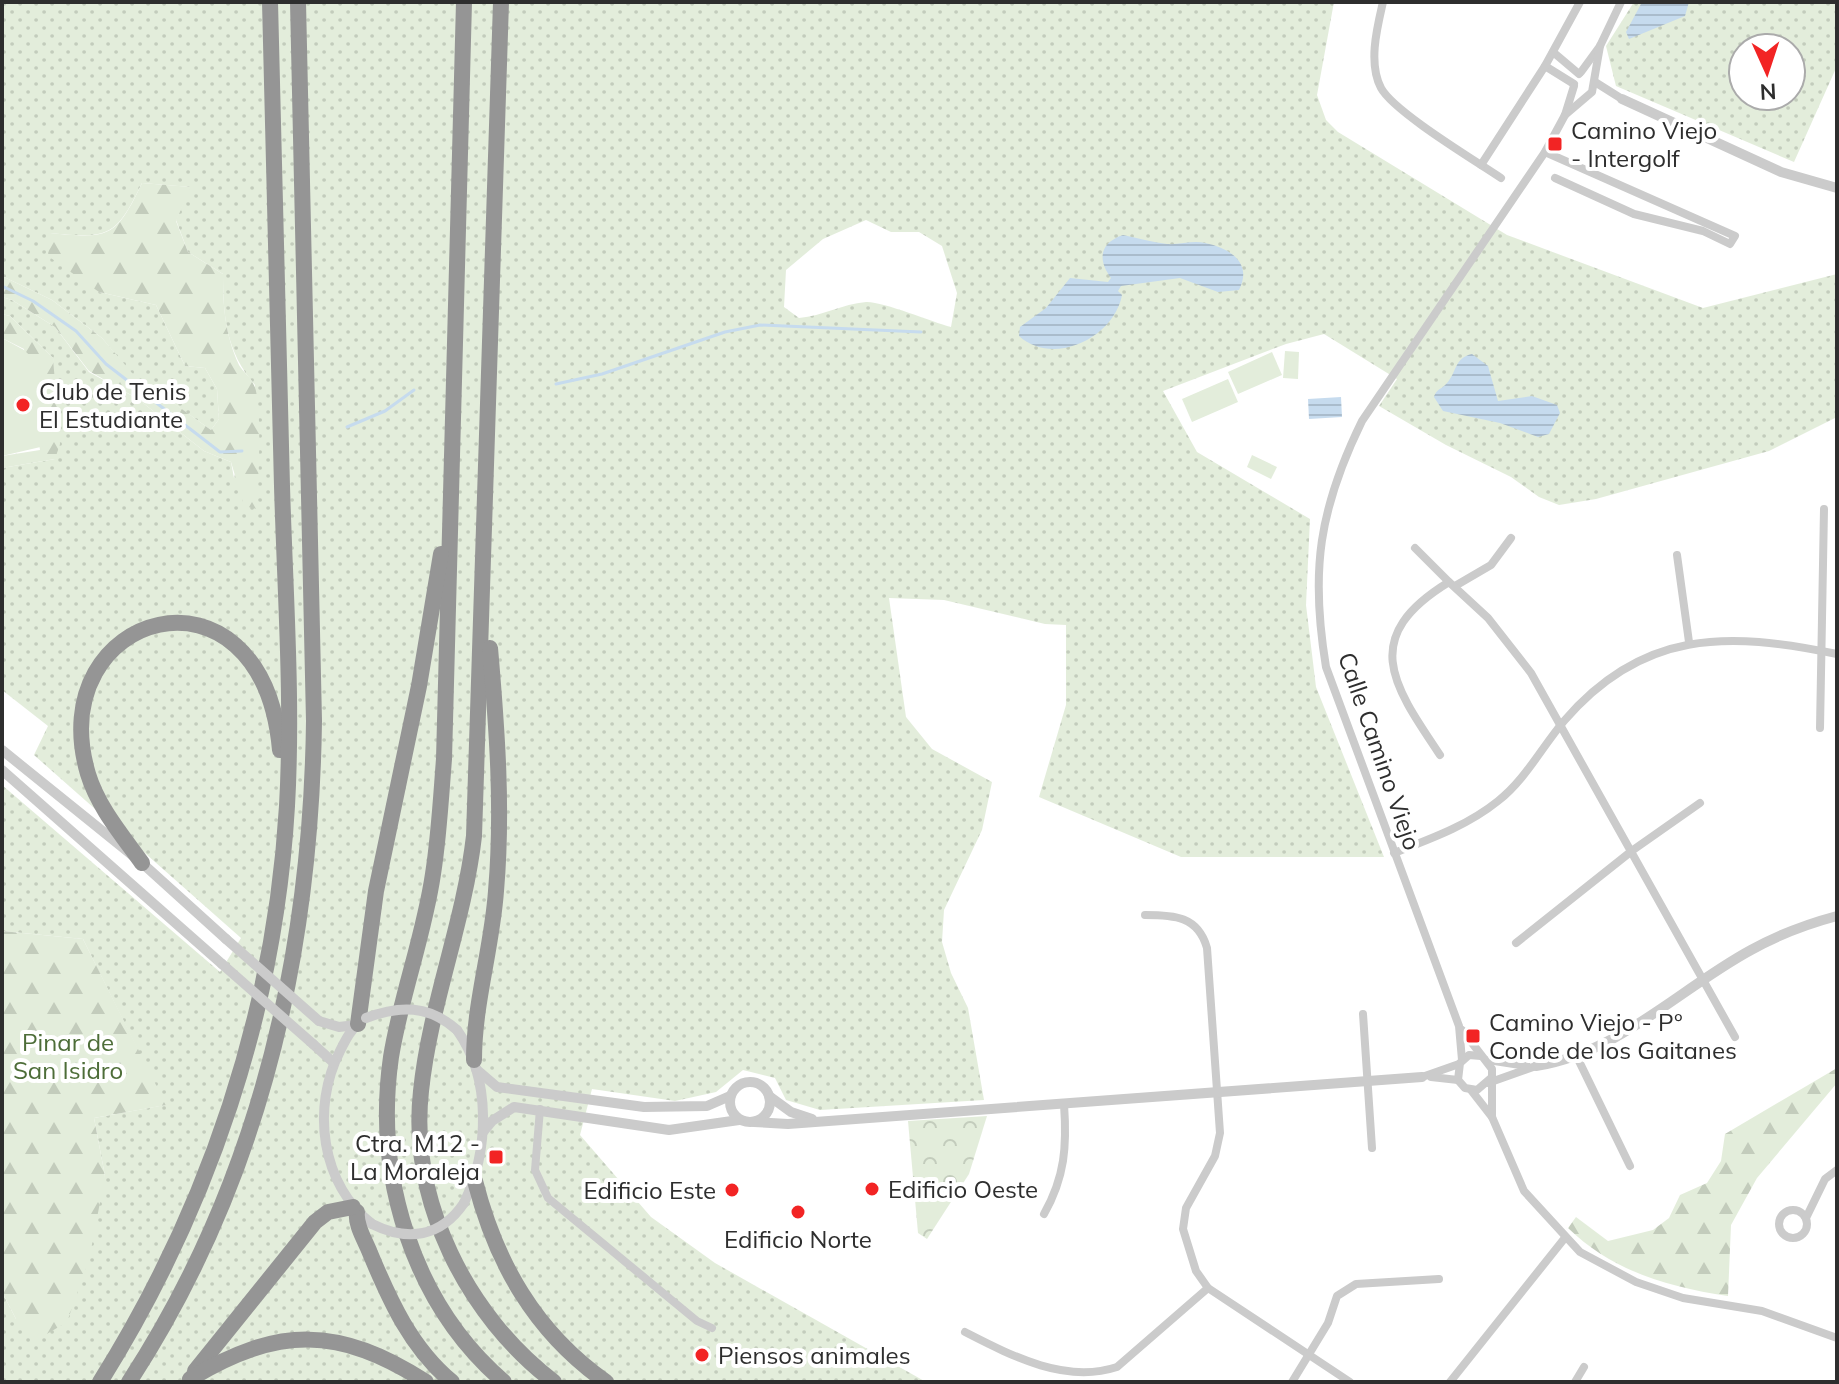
<svg xmlns="http://www.w3.org/2000/svg" width="1839" height="1384" font-family="Mulish,sans-serif">
	<defs>
		<pattern id="grass-dots" width="8" height="8" patternUnits="userSpaceOnUse" patternTransform="scale(2)"><rect width="8" height="8" fill="#e3eddb"/><path d="M2 2h.1M6 6h.1" fill="none" stroke="#c3ccbc" stroke-width="1.8" stroke-linecap="round"/></pattern>
		<pattern id="forest-firs" width="22" height="20" patternUnits="userSpaceOnUse" patternTransform="scale(2)"><rect width="22" height="20" fill="#e3eddb"/><path d="M5 1l3.5 6h-7zM16 11l3.5 6h-7z" fill="#c3ccbc"/></pattern>
		<pattern id="park-crowns" width="20" height="18" patternUnits="userSpaceOnUse" patternTransform="scale(2)"><rect width="20" height="18" fill="#e3eddb"/><path d="M2 6a3 3 0 1 1 6 0M12 15a3 3 0 1 1 6 0" fill="none" stroke="#c3ccbc"/></pattern>
		<pattern id="water-rules" width="6" height="5" patternUnits="userSpaceOnUse" patternTransform="scale(2)"><rect width="6" height="5" fill="#c6dbee"/><path d="M0 2.5h6" fill="none" stroke="#aabccc"/></pattern>
	</defs>
	<rect width="100%" height="100%" fill="#fff"/>
	<g fill="url(#grass-dots)" fill-rule="evenodd">
		<path d="M2,2H1334L1317,95L1326,120L1338,132L1507,235L1703,308L1837,274V417L1769,451L1596,499L1559,505L1539,497L1511,477L1446,445L1379,406L1397,379L1324,334L1286,344L1163,391L1197,452L1310,519L1306,605L1316,687L1384,857H1181L1039,797L1066,705V625L1045,624L944,600L889,598L906,717L932,749L992,782L982,830L944,910L942,942L951,973L968,1008L984,1100L820,1110L786,1100L775,1078L743,1070L716,1092L675,1101L592,1089L580,1135L651,1217L715,1263L926,1382H2V1292L16,1319L105,1176L94,1118L165,1105L83,939L2,931V785L220,972L241,938L34,755L48,726L2,690V468L55,459L53,358L10,316L2,314V297L12,300L55,327L89,372L138,399L204,451L231,462L234,478L255,385C226,352 223,316 223,274L188,252L176,220L190,187L142,183C116,237 109,239 50,233L99,292L156,305L185,366L205,368L217,389L219,419L211,430L131,373L102,338L52,300L2,276ZM866,220L891,232H919L942,246L957,293L951,327C932,322 882,301 866,302C842,304 823,316 799,318L784,307L786,270L823,239Z"/>
		<path d="M1634,2H1837V66L1794,162L1616,86L1606,46ZM1743,48H1791V96H1743Z"/>
	</g>
	<g fill="url(#forest-firs)">
		<path d="M142,183L191,187L176,221L188,252L223,274C223,307 225,334 239,365C243,372 251,377 254,385C263,404 258,485 257,509L244,506L231,462L204,451L138,399L89,371L55,327L12,300L2,297V276L52,300L102,338L132,373L211,430L219,419L217,389L205,368L185,366L156,305L99,292L48,256L50,233C109,239 116,238 142,183Z"/>
		<path d="M2,314L10,316L53,358L60,444L55,459L2,468V456L40,450L24,349L2,338Z"/>
		<path d="M2,931L83,939L166,1105L94,1118L105,1176L89,1260L67,1322L35,1341L16,1319L2,1292Z"/>
		<path d="M1837,1068V1083L1757,1178L1731,1225L1728,1296C1668,1287 1612,1271 1568,1228L1576,1217L1608,1241L1653,1230L1669,1218L1680,1195L1707,1183L1721,1161L1725,1134Z"/>
	</g>
	<path fill="url(#park-crowns)" d="M987,1116L969,1174L927,1239L918,1233L908,1121Z"/>
	<g fill="#e3eddb">
		<path d="M2,338L24,350L40,365L49,445L2,456Z"/>
		<path d="M1285,351L1299,352L1298,379L1283,378Z"/>
		<path d="M1272,352L1282,375L1238,394L1228,372Z"/>
		<path d="M1228,379L1238,402L1192,422L1182,399Z"/>
		<path d="M1252,455L1277,467L1271,479L1247,467Z"/>
	</g>
	<g fill="url(#water-rules)">
		<path d="M1642,2H1689L1685,16L1629,39L1626,32Z"/>
		<path d="M1123,235C1138,238 1152,242 1167,244C1180,245 1193,240 1205,243C1230,248 1253,263 1239,290L1218,292L1180,278L1121,286L1118,291L1122,295C1114,338 1053,367 1019,336L1020,327L1046,308L1070,278L1108,282L1111,278C1097,259 1100,243 1123,235Z"/>
		<path d="M1472,354L1488,366L1498,401L1532,396L1557,405L1560,413L1549,434L1538,437L1500,423L1443,411L1434,397C1437,388 1441,390 1447,383C1457,372 1454,358 1472,354Z"/>
		<path d="M1341,397L1342,417L1309,419L1308,399Z"/>
	</g>
	<g fill="none" stroke-linecap="round" stroke-linejoin="round">
		<g stroke="#c6dbee" stroke-width="3">
			<path d="M2,286L33,301L76,331L106,364L220,452L242,451"/>
			<path d="M556,384L602,374L725,332L760,325L921,332"/>
			<path d="M347,427L385,411L414,390"/>
		</g>
		<g stroke="#cbcbcb" stroke-width="8">
			<path d="M1383,2C1377,28 1368,63 1381,88C1394,112 1476,161 1501,178"/>
			<path d="M1553,52L1579,74"/>
			<path d="M1545,66L1574,84"/>
			<path d="M1581,72L1600,46L1621,2"/>
			<path d="M1595,82L1622,99"/>
			<path d="M1565,115L1592,92L1600,46"/>
			<path d="M1545,152L1735,236L1730,244L1703,231L1634,214L1555,178"/>
			<path d="M1481,165L1545,66L1580,2"/>
			<path d="M1415,548L1449,582"/>
			<path d="M1677,555L1689,642"/>
			<path d="M1455,586L1491,565L1511,538"/>
			<path d="M1820,728L1824,509"/>
			<path d="M1440,755C1392,684 1359,637 1449,582L1488,618L1531,673L1735,1037"/>
			<path d="M1394,853C1430,839 1467,826 1498,801C1525,780 1542,747 1564,721C1642,630 1727,631 1837,654"/>
			<path d="M1145,915C1174,915 1198,916 1207,948L1220,1133L1215,1156L1186,1208L1183,1229L1196,1271L1208,1288L1350,1382"/>
			<path d="M1516,943L1633,850L1700,803"/>
			<path d="M1363,1014L1372,1148"/>
			<path d="M1462,1030L1492,1069V1117L1524,1191L1580,1252L1636,1282L1683,1298L1762,1311L1837,1338"/>
			<path d="M1481,1056L1469,1055L1460,1063L1458,1080L1465,1088L1477,1090L1491,1078"/>
			<path d="M1577,1057L1630,1166"/>
			<path d="M1462,1060L1459,1026L1326,667C1310,571 1319,509 1362,421L1545,152L1565,115L1574,86"/>
			<path d="M1488,1060L1527,1066"/>
			<path d="M1422,1077L1459,1064"/>
			<path d="M1431,1077L1458,1080"/>
			<path d="M1488,1083L1536,1066"/>
			<path d="M1471,1090L1492,1117"/>
			<path d="M540,1109L535,1170L548,1198L697,1321L712,1328"/>
			<circle cx="1793" cy="1224" r="14"/>
			<path d="M1044,1214C1065,1177 1067,1146 1064,1104"/>
			<path d="M1806,1218L1825,1179L1837,1170"/>
			<path d="M965,1332C1012,1356 1065,1384 1117,1367L1208,1288"/>
			<path d="M1292,1382L1328,1323L1337,1296L1356,1284L1439,1279"/>
			<path d="M1450,1382L1564,1239"/>
			<path d="M1575,1382L1584,1367"/>
		</g>
		<g stroke="#cbcbcb" stroke-width="10">
			<path d="M1622,99L1781,172L1837,188"/>
			<path d="M2,750L142,863L226,939"/>
			<path d="M2,770L222,964"/>
			<path d="M319,1021L339,1027L356,1025"/>
			<path d="M361,1021C351,1029 346,1039 340,1051C311,1108 321,1184 372,1224"/>
			<path d="M457,1030C492,1079 489,1151 464,1203"/>
			<path d="M313,1044L334,1063"/>
			<path d="M1536,1066C1619,1053 1679,989 1751,950C1778,935 1807,924 1837,916"/>
			<path d="M476,1069L497,1087L644,1107L707,1106L730,1096"/>
			<circle cx="750" cy="1102" r="20"/>
			<path d="M769,1096L791,1112L812,1119"/>
			<path d="M754,1122L788,1124L1422,1077"/>
			<path d="M483,1132L492,1121L514,1107L669,1130L739,1120"/>
		</g>
		<g stroke="#959595" stroke-width="16">
			<path d="M464,2L444,759C441,797 439,836 433,874C424,936 401,995 391,1057C374,1175 412,1303 504,1382"/>
			<path d="M501,2L474,836C464,923 430,1004 421,1091C409,1201 467,1316 554,1382"/>
			<path d="M142,863C122,835 98,807 88,774C40,610 262,548 280,750"/>
			<path d="M358,1024L376,891L419,686L441,554"/>
			<path d="M474,1060C474,1003 492,948 496,891C503,810 497,729 490,648"/>
			<path d="M475,1181C496,1263 535,1332 606,1382"/>
			<path d="M357,1212C355,1225 365,1240 370,1253C390,1301 411,1348 452,1382"/>
			<path d="M195,1371L315,1222L328,1212L353,1207"/>
			<path d="M190,1379C278,1326 339,1326 426,1382"/>
			<path d="M100,1382C209,1208 275,1011 287,806C293,700 285,592 282,486C278,325 274,163 270,2"/>
			<path d="M129,1382C258,1184 311,956 314,721L298,2"/>
		</g>
		<g stroke="#cbcbcb" stroke-width="10">
			<path d="M226,939L319,1021"/>
			<path d="M222,964L313,1044"/>
			<path d="M366,1018C400,1005 429,1005 457,1030"/>
			<path d="M372,1224C408,1242 441,1237 464,1203"/>
		</g>
	</g>
	<g fill="#f22424" stroke="#fff" stroke-width="3">
		<rect x="1547" y="136" width="16" height="16" rx="4"/>
		<circle cx="23" cy="405" r="8"/>
		<rect x="1465" y="1028" width="16" height="16" rx="4"/>
		<rect x="488" y="1149" width="16" height="16" rx="4"/>
		<circle cx="872" cy="1189" r="8"/>
		<circle cx="732" cy="1190" r="8"/>
		<circle cx="798" cy="1212" r="8"/>
		<circle cx="702" cy="1355" r="8"/>
	</g>
	<g text-anchor="middle" dominant-baseline="central" stroke-width="8" stroke-linejoin="round" paint-order="stroke">
		<g font-size="24" fill="#2e2e2e" stroke="#fff" text-anchor="start">
			<text x="1571" y="130">Camino Viejo<tspan x="1571" dy="28">- Intergolf</tspan></text>
			<text x="39" y="391">Club de Tenis<tspan x="39" dy="28">El Estudiante</tspan></text>
			<text x="1489" y="1022">Camino Viejo - Pº<tspan x="1489" dy="28">Conde de los Gaitanes</tspan></text>
			<text x="480" y="1143" text-anchor="end">Ctra. M12 -<tspan x="480" dy="28">La Moraleja</tspan></text>
			<text x="888" y="1189">Edificio Oeste</text>
			<text x="716" y="1190" text-anchor="end">Edificio Este</text>
			<text x="798" y="1239" text-anchor="middle">Edificio Norte</text>
			<text x="718" y="1355">Piensos animales</text>
		</g>
		<g font-size="24" fill="#2e2e2e" stroke="#fff">
			<text transform="translate(1380 751) rotate(71)">Calle Camino Viejo</text>
		</g>
		<g font-size="24" fill="#4d6d38" stroke="#fff">
			<text x="68" y="1042">Pinar de<tspan x="68" dy="28">San Isidro</tspan></text>
		</g>
	</g>
	<rect width="1839" height="1384" fill="none" stroke="#2e2e2e" stroke-width="8"/>
	<g transform="translate(1767 72) rotate(177)"><circle r="38" fill="#ffffff" stroke="#ababab" stroke-width="2"/>
	<path d="M0-6L14 30L0 20L-14 30Z" fill="#f22424"/>
	<text y="-12" font-size="22" font-weight="bold" text-anchor="middle" fill="#2e2e2e">N</text>
	</g>
</svg>
